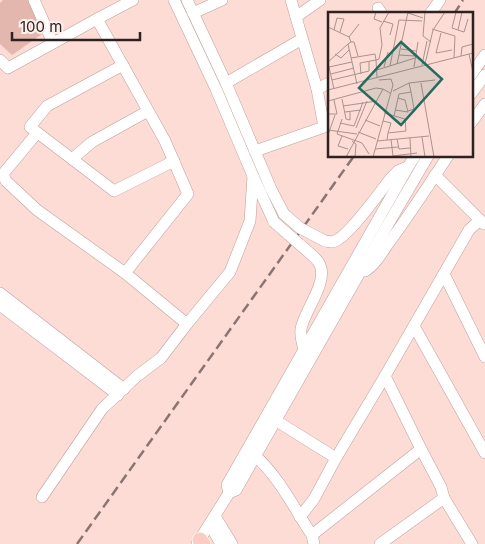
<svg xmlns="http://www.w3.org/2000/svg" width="485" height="544" font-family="Inter,sans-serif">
	<rect width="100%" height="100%" fill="#fddcd6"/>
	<path fill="#e3b6ae" d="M3,0H29L45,32L12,55L0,44V3Z"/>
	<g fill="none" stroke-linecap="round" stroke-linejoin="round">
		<g stroke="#be9f9a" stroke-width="12">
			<g id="minor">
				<path d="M34,0L53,43"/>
				<path d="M174,0L216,89L253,176L274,222"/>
				<path d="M187,0L226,83L271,189L284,214"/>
				<path d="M378,8L382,14"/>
				<path d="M193,13L222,0"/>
				<path d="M430,14L440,0"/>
				<path d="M296,17L320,0"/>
				<path d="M97,19L165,141L188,194L125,273L187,324L230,272L250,221L253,176"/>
				<path d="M0,60L8,68L97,19L133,0"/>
				<path d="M123,65L47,106L30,127L114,191L174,161"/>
				<path d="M471,75L485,55"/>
				<path d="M226,83L302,39"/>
				<path d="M317,89L329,83"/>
				<path d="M471,94L485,75"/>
				<path d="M471,123L485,104"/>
				<path d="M37,133L3,174L6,181L37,210L125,273"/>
				<path d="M255,151L324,127L317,89L291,0"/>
				<path d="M72,159L92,142L148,111"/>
				<path d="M435,175L484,224"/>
				<path d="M325,241C327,241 330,242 332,242C347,240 381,190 391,178L398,171L407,167"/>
				<path d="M365,271C374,266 382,253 388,244C409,216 428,186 448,156"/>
				<path d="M444,274L485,357"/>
				<path d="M0,293L124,389"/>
				<path d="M0,305L118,395"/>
				<path d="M414,326L485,453"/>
				<path d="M304,349C302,342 300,336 301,329C304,311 328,283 320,265C319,262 316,259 313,256"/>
				<path d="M385,376L421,449L441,487L444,498L472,544"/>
				<path d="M275,420L336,458"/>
				<path d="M255,456C278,475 295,510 312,535L314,544"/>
				<path d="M229,493L227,485L408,167L415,156"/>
				<path d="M42,497L102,409L137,376L161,358L187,324"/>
				<path d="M215,516L232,544"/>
				<path d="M300,517L314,499L336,458L385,376L469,230L480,220"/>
				<path d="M210,525L221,544"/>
				<path d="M312,535L421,449"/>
				<path d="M197,544L229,493L236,490L359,274L428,156"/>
				<path d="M380,544L444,498"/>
			</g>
		</g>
		<g stroke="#fff" stroke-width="16">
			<path id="major" d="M200,540L203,544"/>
		</g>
		<use href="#minor" stroke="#fff" stroke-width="11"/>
		<use href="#major" stroke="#fbcbc4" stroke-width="15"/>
		<g stroke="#8b7572" stroke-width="2.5" stroke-dasharray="10 5" stroke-linecap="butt">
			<path d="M454,14L463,0"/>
			<path d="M77,544L354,156"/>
		</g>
		<g stroke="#be9f9a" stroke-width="12" stroke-linecap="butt">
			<g id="minor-bridge">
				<path d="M284,214L300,228L325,241"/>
				<path d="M274,222L313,256"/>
			</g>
		</g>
		<use href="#minor-bridge" stroke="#fff" stroke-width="11"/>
	</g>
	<g transform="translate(328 12)">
		<rect width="145" height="145" fill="#fddcd6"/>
		<path fill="none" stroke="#aa928d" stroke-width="1" d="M48,0L46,7L54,10M97,0L95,24L103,30M128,0L124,16L136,20L140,7M80,1L95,6M55,9L65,12L62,23M0,15L21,25L23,30L20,32M104,17L127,24L126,46M6,18L9,6L16,7L12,20M130,18L134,0M113,21L108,41L124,38M21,25L31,12M23,30H26L30,44M73,37L88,39M7,42L13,46L21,38M141,42L145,60M71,43L87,44M133,44L134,35L145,32M23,46L47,42L48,48L32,51L33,62M0,50L20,32L29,72M0,51L6,77M69,52L80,0M97,52L105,18L117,0M94,53L99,29M62,54L71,8L94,9M1,55L24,50M56,55L60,40M86,55L90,30M49,58L87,46M3,62L26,56M49,65L48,48L51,47L54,33L52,16L61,0M4,68L41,59V49M81,71L107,68M93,71L106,145M0,78L145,41M65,79L81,71L83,80L71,82L66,104M14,87L18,107L22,108V100M0,89L48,76L55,77M15,94L49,89M67,98L80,100L77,88L70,86M80,99L86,97L83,80M17,100L33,98M56,101L77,107L78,119L60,121L59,128M0,102H9L6,88M14,107L9,122L34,131L41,142M37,108L52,114M55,109L63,111L60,121M12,111L26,114L35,90M28,116L39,89M0,118L29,122M30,120L48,127M0,123L7,103M14,124L10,134L20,137M94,125L97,145M82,126L83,145M63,127L65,144M69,127L71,137L82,136M24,129L28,132L27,145M49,129L101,124M47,137L70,135M65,144L89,141M18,145L55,77L62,81M45,145L65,73L63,67L51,68"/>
		<path fill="#256b5e" fill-opacity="0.15" stroke="#256b5e" stroke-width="2.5" d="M73,30L114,67L73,113L31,76Z"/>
		<rect width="145" height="145" fill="none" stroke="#2e2220" stroke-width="2.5"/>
	</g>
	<path d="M12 32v8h128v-8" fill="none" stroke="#2e2220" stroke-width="2.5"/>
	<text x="20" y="32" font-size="15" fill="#2e2220" stroke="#fcefec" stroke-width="4" paint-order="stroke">100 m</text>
</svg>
